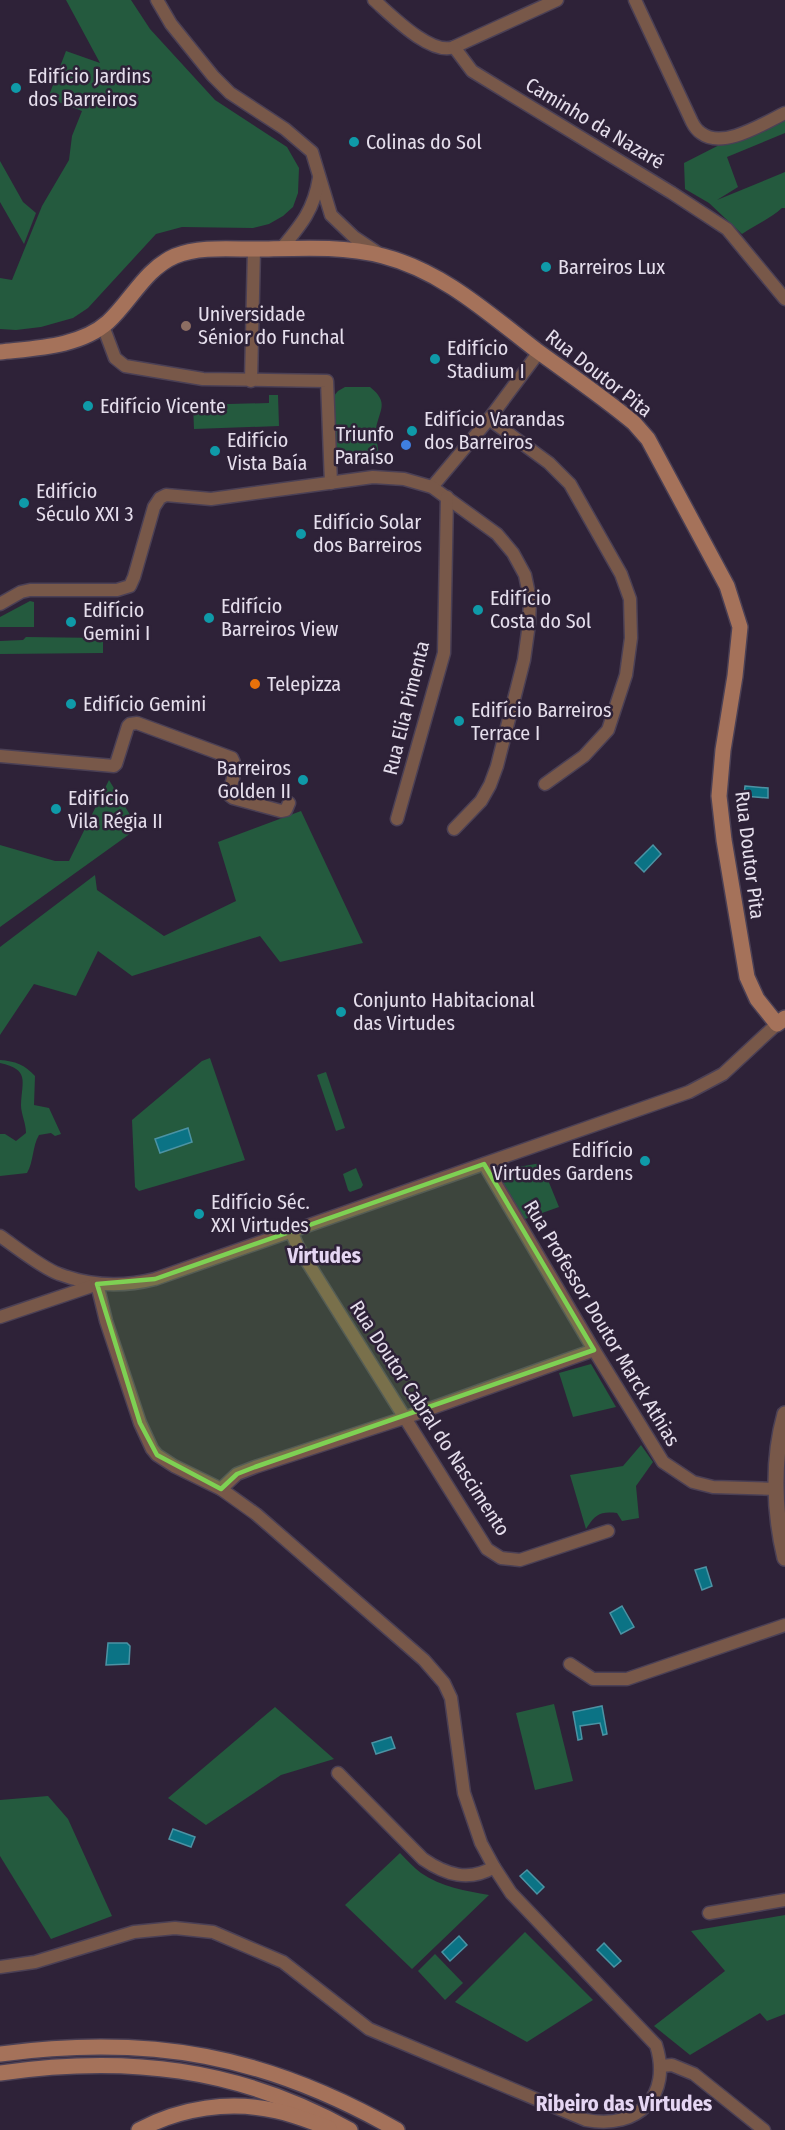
<svg xmlns="http://www.w3.org/2000/svg" width="785" height="2130" font-family="'Fira Sans Condensed',sans-serif">
	<rect width="100%" height="100%" fill="#2e2238"/>
	<g fill="#245a3e">
		<path d="M66,0H131L150,29L215,100L287,147L299,168L298,193L293,207L283,216L269,224L253,228L182,227L156,234L88,308L73,318L41,327L16,330L0,329V278L12,280L42,206L69,160L72,136L82,111L48,98L66,51L100,63Z"/>
		<path d="M785,120V133L727,157L738,187L717,200L785,172V208H782C770,219 755,225 742,234L709,203L685,189L684,163L735,137Z"/>
		<path d="M0,161L23,202L36,213L24,244L0,202Z"/>
		<path d="M345,387H370C390,403 379,410 376,429C375,438 379,449 379,458L334,459L333,397L338,391Z"/>
		<path d="M269,395H278L279,426L194,429L193,405L269,403Z"/>
		<path d="M30,601L34,602V627H0V617Z"/>
		<path d="M26,637L103,638V653L0,654V641L23,640Z"/>
		<path d="M109,780L138,828L0,927V845L55,861H69Z"/>
		<path d="M301,811L363,943L280,962L260,936L132,976L98,951L76,996L34,984L0,1035V947L95,875L97,890L164,936L236,901L218,842Z"/>
		<path d="M210,1058L245,1160L139,1191L135,1187L132,1120L202,1061Z"/>
		<path d="M0,1060C15,1061 25,1065 35,1076L34,1105L49,1108L61,1134L55,1136L51,1133L39,1135C32,1147 34,1161 27,1173L0,1176V1134H5L16,1141L26,1133C26,1123 21,1114 21,1105C22,1080 30,1070 0,1063Z"/>
		<path d="M326,1072L345,1128L336,1131L317,1075Z"/>
		<path d="M541,1163L559,1207L525,1219C516,1205 496,1184 506,1169Z"/>
		<path d="M356,1168L363,1185L361,1188L350,1192L348,1190L343,1174Z"/>
		<path d="M591,1364L616,1407L573,1417L559,1373Z"/>
		<path d="M641,1445L653,1462L636,1486L639,1518L622,1521L617,1513C599,1511 595,1515 586,1529L570,1475L623,1466Z"/>
		<path d="M554,1704L573,1781L535,1790L516,1713Z"/>
		<path d="M275,1707L334,1759L281,1775L206,1825L168,1798Z"/>
		<path d="M48,1796L68,1819L112,1916L51,1939L0,1856V1800Z"/>
		<path d="M400,1853C407,1860 414,1868 421,1873C441,1887 466,1891 489,1895L412,1969L345,1905Z"/>
		<path d="M785,1915V2014L767,2021L760,2013L690,2055L654,2026L725,1971L691,1931Z"/>
		<path d="M525,1932L593,2000L527,2042L455,2002Z"/>
		<path d="M435,1954L463,1983L445,2000L418,1971Z"/>
	</g>
	<g fill="#0b7385" stroke="#4c93a4" stroke-width="1.5">
		<path d="M745,786L768,788V798L744,796Z"/>
		<path d="M653,845L661,854L644,872L635,863Z"/>
		<path d="M188,1128L192,1142L160,1153L155,1139Z"/>
		<path d="M706,1567L712,1586L702,1590L695,1570Z"/>
		<path d="M622,1606L634,1627L621,1634L610,1613Z"/>
		<path d="M108,1643H127L130,1646L129,1664L106,1665Z"/>
		<path d="M602,1706L607,1734L603,1735L600,1723L580,1726L582,1739L578,1740L573,1712Z"/>
		<path d="M391,1737L395,1748L376,1754L372,1743Z"/>
		<path d="M173,1829L195,1837L191,1847L169,1839Z"/>
		<path d="M527,1870L544,1887L537,1894L520,1876Z"/>
		<path d="M459,1936L467,1945L450,1961L442,1952Z"/>
		<path d="M604,1943L621,1961L614,1967L597,1950Z"/>
	</g>
	<g fill="none" stroke-linecap="round" stroke-linejoin="round">
		<g stroke="#4b4055" stroke-width="15">
			<g id="minor">
				<path d="M157,0L171,24L213,76L230,93L285,129L312,152L331,215L354,237L378,253"/>
				<path d="M374,0C391,15 431,56 454,47L557,0"/>
				<path d="M635,0L692,122C694,126 698,131 701,133C723,150 764,123 785,113"/>
				<path d="M454,47L472,71L672,193L727,229L785,299"/>
				<path d="M281,249C301,225 314,210 319,178"/>
				<path d="M103,326L115,358L125,366L203,379L327,381L331,483"/>
				<path d="M251,381L254,249"/>
				<path d="M489,419L549,463L570,484L621,574L630,599L631,638L626,675L608,730L584,756L545,784"/>
				<path d="M432,487L489,419L539,352"/>
				<path d="M0,604L21,592L30,590H117L130,586L134,577L154,507L160,498L166,495L211,499L373,477L404,479L432,487L497,534L513,553L525,575L530,599L529,624L524,660L497,766L490,785L481,801L454,829"/>
				<path d="M0,756L114,766L116,764L128,726L130,724L137,723L232,758C239,770 230,783 229,795L233,798L281,811L286,810L289,803"/>
				<path d="M397,819L444,653L447,497"/>
				<path d="M484,1164L594,1350L663,1462L693,1482L713,1487L776,1489"/>
				<path d="M291,1231L298,1247L487,1549L501,1558L520,1560L608,1531"/>
				<path d="M0,1236C16,1247 42,1268 59,1274C90,1286 123,1287 155,1279L689,1092L723,1074L777,1024"/>
				<path d="M0,1317L95,1285"/>
				<path d="M221,1489L237,1474L255,1467L404,1418L594,1350"/>
				<path d="M570,1664L593,1679H627L785,1625"/>
				<path d="M338,1773L423,1859C446,1875 469,1882 494,1867"/>
				<path d="M709,1913L785,1900"/>
				<path d="M0,1967L35,1962L134,1932L175,1928L213,1932L283,1962L369,2029L586,2120C639,2130 672,2095 656,2045L511,1893L494,1867L481,1843L464,1793L451,1698L444,1683L424,1660L256,1514L221,1489L174,1466L157,1455L152,1449L140,1423L106,1321L97,1284"/>
				<path d="M661,2066L672,2065L694,2074L764,2130"/>
			</g>
		</g>
		<g stroke="#4b4055" stroke-width="18">
			<path id="tertiary" d="M785,1414C772,1460 774,1512 785,1558"/>
		</g>
		<g stroke="#4b4055" stroke-width="18">
			<g id="secondary">
				<path d="M0,352C35,348 80,347 108,322C131,301 145,269 175,256C202,245 237,250 265,249C304,248 345,246 383,256C442,271 488,313 536,350C569,374 603,397 634,423L648,439L727,586L740,627L735,676L723,750L719,796L724,840L747,977L757,999L777,1024L785,1018"/>
				<path d="M0,2054C151,2034 265,2055 397,2130"/>
				<path d="M0,2073C126,2055 237,2067 350,2130"/>
				<path d="M139,2130C180,2108 230,2100 277,2111C295,2115 312,2122 329,2128"/>
			</g>
		</g>
		<use href="#minor" stroke="#785849" stroke-width="12"/>
		<use href="#tertiary" stroke="#785849" stroke-width="15"/>
		<use href="#secondary" stroke="#a5725a" stroke-width="15"/>
	</g>
	<path fill="#7ed153" fill-opacity="0.2" stroke="#7ed153" stroke-width="4.5" stroke-linejoin="round" d="M484,1164L594,1350L255,1467L237,1474L221,1489L157,1455L140,1423L97,1284L155,1279Z"/>
	<g fill="#0f9aa8" stroke="#2e2238" stroke-width="2">
		<circle cx="16" cy="88" r="6"/>
		<circle cx="354" cy="142" r="6"/>
		<circle cx="546" cy="267" r="6"/>
		<circle cx="435" cy="359" r="6"/>
		<circle cx="88" cy="406" r="6"/>
		<circle cx="412" cy="431" r="6"/>
		<circle cx="215" cy="451" r="6"/>
		<circle cx="24" cy="503" r="6"/>
		<circle cx="301" cy="534" r="6"/>
		<circle cx="478" cy="610" r="6"/>
		<circle cx="209" cy="618" r="6"/>
		<circle cx="71" cy="622" r="6"/>
		<circle cx="71" cy="704" r="6"/>
		<circle cx="459" cy="721" r="6"/>
		<circle cx="303" cy="780" r="6"/>
		<circle cx="56" cy="809" r="6"/>
		<circle cx="341" cy="1012" r="6"/>
		<circle cx="645" cy="1161" r="6"/>
		<circle cx="199" cy="1214" r="6"/>
	</g>
	<circle fill="#8d6e63" stroke="#2e2238" stroke-width="2" cx="186" cy="326" r="6"/>
	<circle fill="#3f7fe0" stroke="#2e2238" stroke-width="2" cx="406" cy="445" r="6"/>
	<circle fill="#e8710a" stroke="#2e2238" stroke-width="2" cx="255" cy="684" r="6"/>
	<g text-anchor="middle" dominant-baseline="central" stroke-width="5" stroke-linejoin="round" paint-order="stroke">
		<g font-size="20" fill="#e5deec" stroke="#2e2238" text-anchor="start">
			<text x="28" y="76">Edifício Jardins<tspan x="28" dy="23">dos Barreiros</tspan></text>
			<text x="366" y="142">Colinas do Sol</text>
			<text x="558" y="267">Barreiros Lux</text>
			<text x="198" y="314">Universidade<tspan x="198" dy="23">Sénior do Funchal</tspan></text>
			<text x="447" y="348">Edifício<tspan x="447" dy="23">Stadium I</tspan></text>
			<text x="100" y="406">Edifício Vicente</text>
			<text x="424" y="419">Edifício Varandas<tspan x="424" dy="23">dos Barreiros</tspan></text>
			<text x="394" y="434" text-anchor="end">Triunfo<tspan x="394" dy="23">Paraíso</tspan></text>
			<text x="227" y="440">Edifício<tspan x="227" dy="23">Vista Baía</tspan></text>
			<text x="36" y="491">Edifício<tspan x="36" dy="23">Século XXI 3</tspan></text>
			<text x="313" y="522">Edifício Solar<tspan x="313" dy="23">dos Barreiros</tspan></text>
			<text x="490" y="598">Edifício<tspan x="490" dy="23">Costa do Sol</tspan></text>
			<text x="221" y="606">Edifício<tspan x="221" dy="23">Barreiros View</tspan></text>
			<text x="83" y="610">Edifício<tspan x="83" dy="23">Gemini I</tspan></text>
			<text x="267" y="684">Telepizza</text>
			<text x="83" y="704">Edifício Gemini</text>
			<text x="471" y="710">Edifício Barreiros<tspan x="471" dy="23">Terrace I</tspan></text>
			<text x="291" y="768" text-anchor="end">Barreiros<tspan x="291" dy="23">Golden II</tspan></text>
			<text x="68" y="798">Edifício<tspan x="68" dy="23">Vila Régia II</tspan></text>
			<text x="353" y="1000">Conjunto Habitacional<tspan x="353" dy="23">das Virtudes</tspan></text>
			<text x="633" y="1150" text-anchor="end">Edifício<tspan x="633" dy="23">Virtudes Gardens</tspan></text>
			<text x="211" y="1202">Edifício Séc.<tspan x="211" dy="23">XXI Virtudes</tspan></text>
		</g>
		<g font-size="20" fill="#e5deec" stroke="#2e2238">
			<text transform="translate(595 123) rotate(31)">Caminho da Nazaré</text>
			<text transform="translate(599 373) rotate(38)">Rua Doutor Pita</text>
			<text transform="translate(406 708) rotate(-76)">Rua Elia Pimenta</text>
			<text transform="translate(750 855) rotate(83)">Rua Doutor Pita</text>
			<text transform="translate(602 1323) rotate(59)">Rua Professor Doutor Marck Athias</text>
			<text transform="translate(430 1418) rotate(57)">Rua Doutor Cabral do Nascimento</text>
		</g>
		<g font-size="21" font-weight="bold" fill="#e5d6f3" stroke="#2e2238">
			<text x="324" y="1256">Virtudes</text>
			<text x="624" y="2104">Ribeiro das Virtudes</text>
		</g>
	</g>
</svg>
